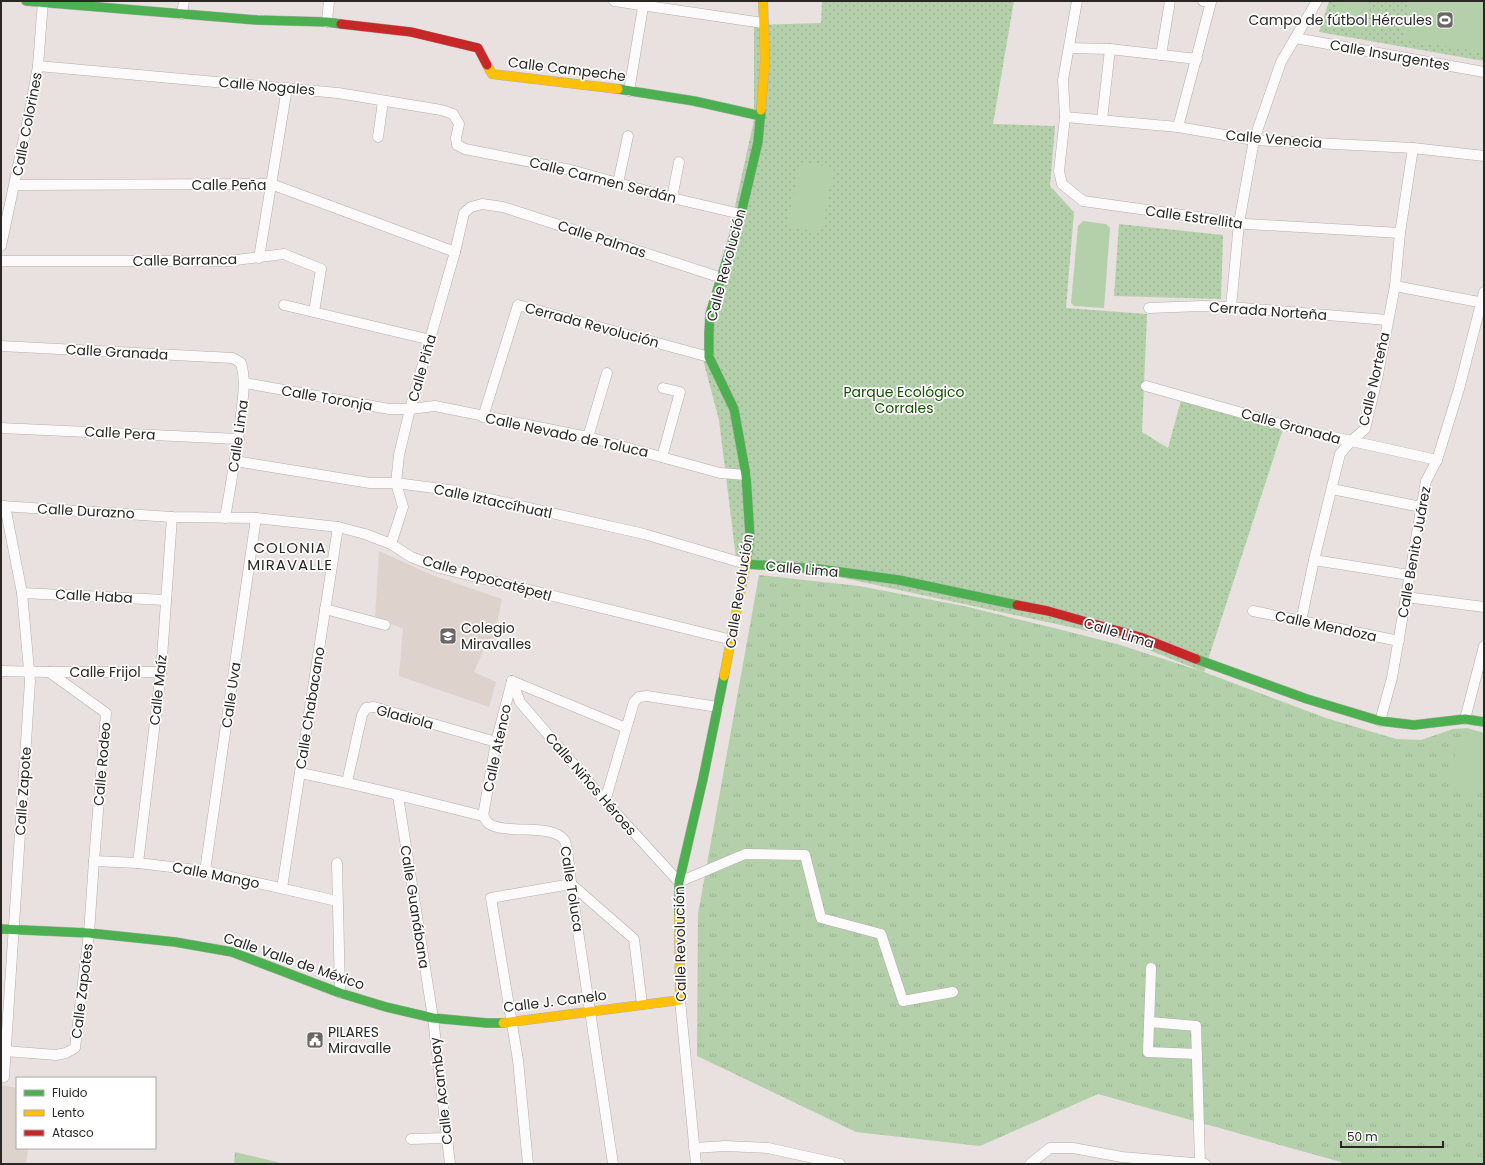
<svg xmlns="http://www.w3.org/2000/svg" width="1485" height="1165" font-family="Poppins,sans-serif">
	<defs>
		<pattern id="grass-tufts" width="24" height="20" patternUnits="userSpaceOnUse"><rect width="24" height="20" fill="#b4d0aa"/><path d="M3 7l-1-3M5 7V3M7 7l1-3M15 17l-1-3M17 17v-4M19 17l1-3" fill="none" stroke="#9bb292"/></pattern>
		<pattern id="park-dots" width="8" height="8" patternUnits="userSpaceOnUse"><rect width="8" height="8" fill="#b4d0aa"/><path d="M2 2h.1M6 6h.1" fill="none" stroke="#9bb292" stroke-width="1.8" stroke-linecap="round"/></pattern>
	</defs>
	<rect width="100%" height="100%" fill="#e8e1e0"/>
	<g fill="#ded2cd">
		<path d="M379,551L432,575L502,599L492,645L486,644L474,672L496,682L489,707L399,676L403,629L375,617Z"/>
		<path d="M1,1085L17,1088V1148H28L26,1164H1Z"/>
	</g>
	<g fill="url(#grass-tufts)">
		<path d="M759,575L859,586L964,606L1058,629L1117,644L1204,672L1326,718L1396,739L1421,740L1453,729L1467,728L1484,733V1164H1341V1162L1098,1094L980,1146L856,1132L697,1056L698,914Z"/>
		<path d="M235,1152L285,1164H234Z"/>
	</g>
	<g fill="url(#park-dots)">
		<path d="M822,1H1014L993,124L1055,126L1050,186L1074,212L1066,308L1147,314L1142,432L1168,448L1181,400L1283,429L1204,672L1116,637L830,575L737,566L719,420L702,356L754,120V25L821,23Z"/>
		<path d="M1329,1H1484V61L1319,32Z"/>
		<path d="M1119,224L1223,235L1221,299L1114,296Z"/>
	</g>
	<g fill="#b4d0aa">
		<path d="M1338,1H1369L1363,32L1333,27Z"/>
		<path d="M1409,1H1484V52L1403,40Z"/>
		<path d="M800,162L834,168L821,233L787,226Z"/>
		<path d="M1083,221L1106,224L1110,228L1104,308L1074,306L1071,303L1078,226Z"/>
		<path d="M1463,729L1484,735L1483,792L1447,781Z"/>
	</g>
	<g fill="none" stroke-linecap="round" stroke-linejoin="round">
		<g stroke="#b3aead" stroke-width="11">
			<g id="street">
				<path d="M614,1L763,23"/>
				<path d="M1077,1L1063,80L1065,117L1059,171L1062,184L1083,201L1247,224L1400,233"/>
				<path d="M182,14L184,1"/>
				<path d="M327,22L329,1"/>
				<path d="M1295,38L1484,72"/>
				<path d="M1069,48L1110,49L1197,59"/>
				<path d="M1161,55L1170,1"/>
				<path d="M38,66L338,93L441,110L453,114L459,124L456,138L457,145L465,149L571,170L672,198L741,214"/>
				<path d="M629,91L644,1"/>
				<path d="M1065,117L1178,127L1254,140L1413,148L1484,156"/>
				<path d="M1102,120L1110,49"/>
				<path d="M1178,127L1211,2L1203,1"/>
				<path d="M378,137L383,101"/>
				<path d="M618,183L628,136"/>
				<path d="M15,185L271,184L455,252"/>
				<path d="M672,198L679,162"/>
				<path d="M1,246L31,105L38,66L43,1"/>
				<path d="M259,258L287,88"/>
				<path d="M1,261H228L284,254L321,269L314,312"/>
				<path d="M1395,286L1484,303"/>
				<path d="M284,305L431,340"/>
				<path d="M1231,307L1239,223L1254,140L1281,62L1317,1"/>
				<path d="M1149,308L1202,306L1231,307L1387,320"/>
				<path d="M1,346L233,358L241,363C246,380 243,397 241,415C237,449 231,484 225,518"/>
				<path d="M245,383L389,409H410L435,406L588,437L720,473L746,475"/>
				<path d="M1146,386L1302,430L1437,460"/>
				<path d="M483,417L518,305L709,357"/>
				<path d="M1,428L239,439"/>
				<path d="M588,437L607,373"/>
				<path d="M662,457L680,392L663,388"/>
				<path d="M235,461L370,483H396L450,490L644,534L746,564"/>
				<path d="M1332,489L1421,507"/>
				<path d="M1,506L172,517L256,518L338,527L365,534L391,544L411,557L440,568L732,640"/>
				<path d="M391,544L403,507L396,483L399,455L410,409L455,252L464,213L471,207L482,204L503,207L722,278"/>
				<path d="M1314,560L1409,575"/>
				<path d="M22,593L166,600"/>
				<path d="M1406,597L1484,607"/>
				<path d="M325,609L385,625"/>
				<path d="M1253,611L1399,641"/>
				<path d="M1301,621L1314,560L1340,454L1351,441L1365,429L1377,379L1395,286L1400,233L1413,148"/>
				<path d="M1,671L49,672L106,713L94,861L89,933L75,1048L66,1053L56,1055L5,1051"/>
				<path d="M49,672H161"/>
				<path d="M512,681L520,702L605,801L679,882L745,854L805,855L821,918L881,934L903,1001L953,992"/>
				<path d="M512,681L626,728"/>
				<path d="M1465,719L1484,646"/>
				<path d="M1380,721L1392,678L1426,481L1437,460L1459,389L1484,292"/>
				<path d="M300,773C362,785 422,801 483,816C485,818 486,821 488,823C506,836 553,822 565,841C568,846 571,888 573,898C587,986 600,1075 613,1164"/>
				<path d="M347,782L362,715L366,708L374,707L496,742"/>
				<path d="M398,796L433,1018L450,1164"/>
				<path d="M605,801L634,702L639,697L647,696L718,707"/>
				<path d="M483,816L496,742L512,681"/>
				<path d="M94,861L138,863L205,871L337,901"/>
				<path d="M138,863L161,672L172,517"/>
				<path d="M337,863L340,993"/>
				<path d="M205,871L256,518"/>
				<path d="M571,884L634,939L642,1004"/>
				<path d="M282,888L338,527"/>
				<path d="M1151,968L1148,1052L1197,1054"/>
				<path d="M680,1000L696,1164"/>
				<path d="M1150,1022L1196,1026L1200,1163"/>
				<path d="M4,1077L30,681L22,593L5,506"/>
				<path d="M411,1139L446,1138"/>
				<path d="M694,1148L725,1146L768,1148L840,1164"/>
				<path d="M528,1164L518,1060L491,898L571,884"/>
				<path d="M1030,1164L1050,1148H1073L1122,1157L1205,1164"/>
			</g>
		</g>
		<g stroke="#b3aead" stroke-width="10">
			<g id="fast">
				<path d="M26,1L257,20L327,22L341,24"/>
				<path d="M618,89L694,101L761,116"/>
				<path d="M747,558L750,536L746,475L734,409L709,357V333L710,314L741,214L758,142L761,110"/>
				<path d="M746,564L819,569L899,580L1017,605"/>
				<path d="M1196,659L1307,699L1380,721L1414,725L1465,719L1484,722"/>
				<path d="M679,915V882L703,779L724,676"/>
				<path d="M1,929L89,933L175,942L232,952L340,993L386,1007L433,1018L487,1023H503"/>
			</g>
		</g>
		<g stroke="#b3aead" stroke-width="10">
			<g id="slow">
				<path d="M487,65L492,74L618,89"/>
				<path d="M761,110L765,61L763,1"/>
				<path d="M724,676L747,558"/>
				<path d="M503,1023L680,1000L679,915"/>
			</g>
		</g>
		<g stroke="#b3aead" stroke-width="10">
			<g id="jam">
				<path d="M341,24L411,32L478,48L487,65"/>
				<path d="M1017,605L1048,611L1140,637L1196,659"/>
			</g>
		</g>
		<use href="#street" stroke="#fcfafa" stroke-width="10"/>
		<use href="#fast" stroke="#4caf50" stroke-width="9"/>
		<use href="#slow" stroke="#ffc107" stroke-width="9"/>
		<use href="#jam" stroke="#c62828" stroke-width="9"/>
	</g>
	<defs>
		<g id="stadium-square" transform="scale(0.9)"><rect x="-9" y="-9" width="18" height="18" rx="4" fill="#6c6766" stroke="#fff"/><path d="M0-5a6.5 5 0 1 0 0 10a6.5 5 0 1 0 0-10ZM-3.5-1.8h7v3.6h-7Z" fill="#fff"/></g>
		<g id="school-square" transform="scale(0.9)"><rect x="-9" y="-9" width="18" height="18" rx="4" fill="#6c6766" stroke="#fff"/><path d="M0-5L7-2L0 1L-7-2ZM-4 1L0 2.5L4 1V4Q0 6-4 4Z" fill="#fff"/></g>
		<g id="civic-square" transform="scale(0.9)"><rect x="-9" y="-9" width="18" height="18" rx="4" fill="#6c6766" stroke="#fff"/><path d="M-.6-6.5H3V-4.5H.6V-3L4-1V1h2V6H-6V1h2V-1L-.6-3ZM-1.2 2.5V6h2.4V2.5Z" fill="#fff"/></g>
	</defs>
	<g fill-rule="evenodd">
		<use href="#stadium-square" x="1445" y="20"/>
		<use href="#school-square" x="448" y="636"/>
		<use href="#civic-square" x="315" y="1040"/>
	</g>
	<g text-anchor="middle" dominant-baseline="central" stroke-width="3.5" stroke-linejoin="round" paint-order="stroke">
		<g font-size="14" fill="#2a2624" stroke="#fff" text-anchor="start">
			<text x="1432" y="20" text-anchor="end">Campo de fútbol Hércules</text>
			<text x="461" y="628">Colegio<tspan x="461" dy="16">Miravalles</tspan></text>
			<text x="328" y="1032">PILARES<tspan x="328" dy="16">Miravalle</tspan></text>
		</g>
		<g font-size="14" fill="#2a2624" stroke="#fff">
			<text transform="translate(1390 55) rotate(10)">Calle Insurgentes</text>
			<text transform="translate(567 69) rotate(7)">Calle Campeche</text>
			<text transform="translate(267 86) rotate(5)">Calle Nogales</text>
			<text transform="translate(27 124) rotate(-79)">Calle Colorines</text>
			<text transform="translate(1274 139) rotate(5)">Calle Venecia</text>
			<text transform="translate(603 180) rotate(14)">Calle Carmen Serdán</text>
			<text x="229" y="185">Calle Peña</text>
			<text transform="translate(1194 217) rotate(8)">Calle Estrellita</text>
			<text transform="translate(602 239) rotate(18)">Calle Palmas</text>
			<text transform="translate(185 260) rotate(-1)">Calle Barranca</text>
			<text transform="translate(726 265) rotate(-75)">Calle Revolución</text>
			<text transform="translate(1268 311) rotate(4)">Cerrada Norteña</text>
			<text transform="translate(592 325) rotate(15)">Cerrada Revolución</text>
			<text transform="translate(117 352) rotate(3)">Calle Granada</text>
			<text transform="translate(422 368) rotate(-74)">Calle Piña</text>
			<text transform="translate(1374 379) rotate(-77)">Calle Norteña</text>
			<text transform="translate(327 398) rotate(10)">Calle Toronja</text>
			<text transform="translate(1291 426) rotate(15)">Calle Granada</text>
			<text transform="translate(120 433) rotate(3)">Calle Pera</text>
			<text transform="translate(567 435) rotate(12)">Calle Nevado de Toluca</text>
			<text transform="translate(238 436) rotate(-82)">Calle Lima</text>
			<text transform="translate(493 501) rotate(12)">Calle Iztaccíhuatl</text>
			<text transform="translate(86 511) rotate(3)">Calle Durazno</text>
			<text transform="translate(1414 552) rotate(-80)">Calle Benito Juárez</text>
			<text transform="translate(802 569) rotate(5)">Calle Lima</text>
			<text transform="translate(487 578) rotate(16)">Calle Popocatépetl</text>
			<text transform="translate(739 591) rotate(-81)">Calle Revolución</text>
			<text transform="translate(94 596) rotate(3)">Calle Haba</text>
			<text transform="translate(1326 626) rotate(12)">Calle Mendoza</text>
			<text transform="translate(1119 633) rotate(17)">Calle Lima</text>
			<text x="105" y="672">Calle Frijol</text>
			<text transform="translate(158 690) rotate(-84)">Calle Maíz</text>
			<text transform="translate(231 695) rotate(-82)">Calle Uva</text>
			<text transform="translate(310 708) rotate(-81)">Calle Chabacano</text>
			<text transform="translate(405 717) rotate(15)">Gladiola</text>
			<text transform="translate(497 748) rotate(-78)">Calle Atenco</text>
			<text transform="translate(102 764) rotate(-85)">Calle Rodeo</text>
			<text transform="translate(591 784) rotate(49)">Calle Niños Héroes</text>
			<text transform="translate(23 791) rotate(-86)">Calle Zapote</text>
			<text transform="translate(216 875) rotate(11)">Calle Mango</text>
			<text transform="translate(572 889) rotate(81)">Calle Toluca</text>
			<text transform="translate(415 907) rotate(81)">Calle Guanábana</text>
			<text transform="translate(680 944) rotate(-91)">Calle Revolución</text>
			<text transform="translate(294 961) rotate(19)">Calle Valle de México</text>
			<text transform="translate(82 991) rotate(-83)">Calle Zapotes</text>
			<text transform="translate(555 1001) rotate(-7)">Calle J. Canelo</text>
			<text transform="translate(441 1091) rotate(-97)">Calle Acambay</text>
		</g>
		<g font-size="14" fill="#134e01" stroke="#fff">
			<text x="904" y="392">Parque Ecológico<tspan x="904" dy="16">Corrales</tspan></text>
		</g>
		<g font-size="15" letter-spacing="1" fill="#2a2624" stroke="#fff">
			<text x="290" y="547">COLONIA<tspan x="290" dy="17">MIRAVALLE</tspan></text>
		</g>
	</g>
	<rect width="1485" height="1165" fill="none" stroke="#2a2624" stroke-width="4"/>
	<rect x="16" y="1077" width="140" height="72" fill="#ffffff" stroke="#aaa8a7"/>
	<rect x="24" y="1090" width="20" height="6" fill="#4caf50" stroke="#aaa8a7"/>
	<text x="52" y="1097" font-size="12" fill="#2a2624">Fluido</text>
	<rect x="24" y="1110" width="20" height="6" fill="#ffc107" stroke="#aaa8a7"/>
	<text x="52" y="1117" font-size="12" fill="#2a2624">Lento</text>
	<rect x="24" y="1130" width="20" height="6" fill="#c62828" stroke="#aaa8a7"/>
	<text x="52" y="1137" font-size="12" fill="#2a2624">Atasco</text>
	<path d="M1341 1141v6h102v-6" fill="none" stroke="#2a2624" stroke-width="2"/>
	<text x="1347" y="1141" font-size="12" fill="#2a2624" stroke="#ffffff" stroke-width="3" paint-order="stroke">50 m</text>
</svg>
